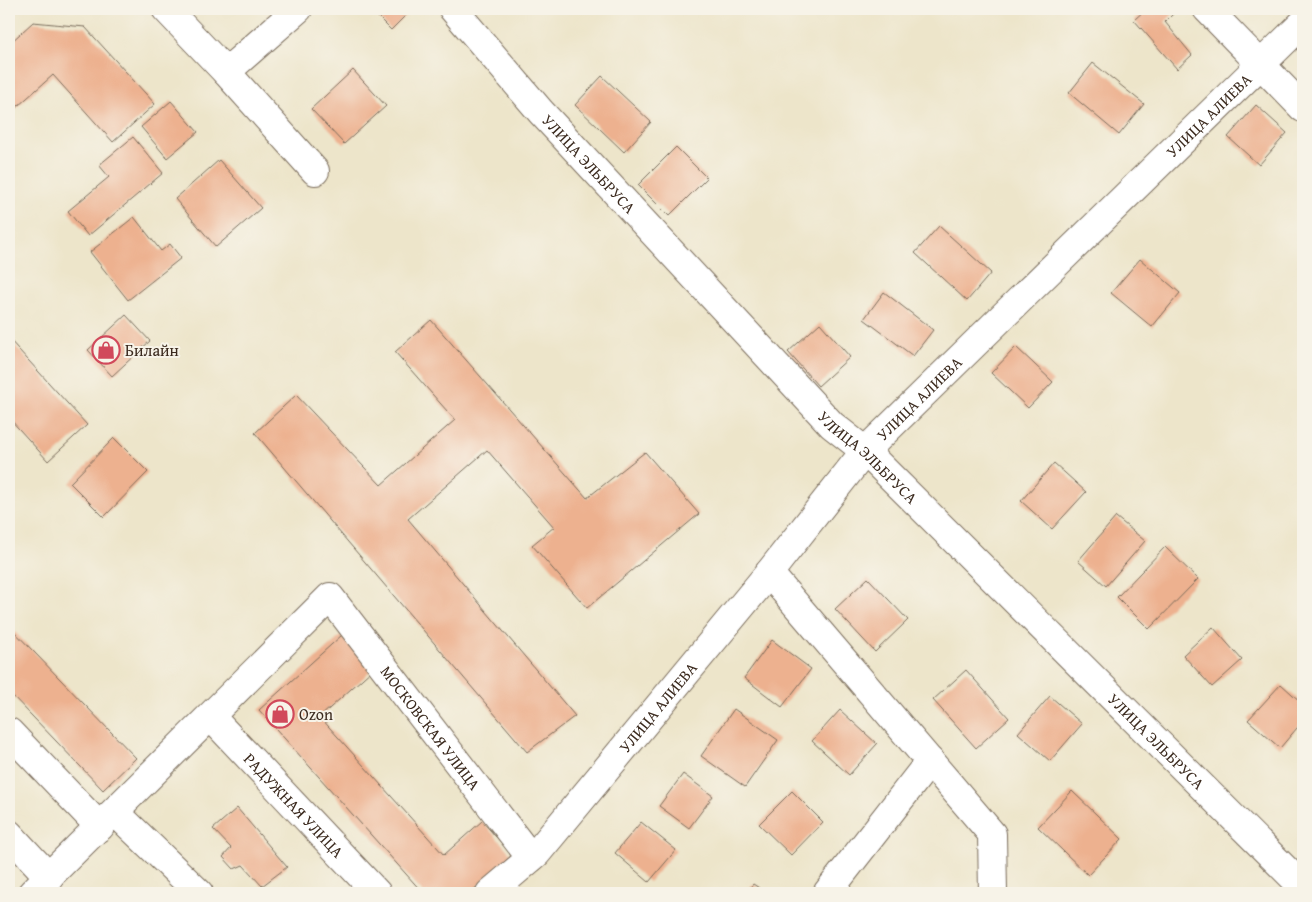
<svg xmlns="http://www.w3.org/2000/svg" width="1312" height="902" font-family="'Gentium Book Plus',serif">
	<rect width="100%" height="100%" fill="#f7f3e8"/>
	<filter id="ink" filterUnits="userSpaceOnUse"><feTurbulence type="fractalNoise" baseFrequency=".02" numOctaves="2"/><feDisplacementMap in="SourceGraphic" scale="10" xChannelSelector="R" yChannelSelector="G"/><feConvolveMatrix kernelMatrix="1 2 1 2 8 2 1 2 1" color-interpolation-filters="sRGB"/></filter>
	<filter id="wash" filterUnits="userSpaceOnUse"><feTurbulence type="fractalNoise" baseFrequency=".0096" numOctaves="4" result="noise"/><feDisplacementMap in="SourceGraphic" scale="20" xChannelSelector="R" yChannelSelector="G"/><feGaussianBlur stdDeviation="1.12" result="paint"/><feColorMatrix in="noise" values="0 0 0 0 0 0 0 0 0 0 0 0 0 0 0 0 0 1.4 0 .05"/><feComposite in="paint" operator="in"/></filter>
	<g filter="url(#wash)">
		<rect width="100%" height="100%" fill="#ede5ca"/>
		<g id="blocks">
			<g fill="#edb18f">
				<path d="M370,9H412L391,30Z"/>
				<path d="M1146,9H1178L1165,22L1192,55L1177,69L1134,20Z"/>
				<path d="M33,22L85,27L155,104L113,142L53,75L9,114V44Z"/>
				<path d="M1093,63L1144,104L1119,135L1069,93Z"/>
				<path d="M353,70L386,106L344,144L311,109Z"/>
				<path d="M602,76L651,122L624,152L575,105Z"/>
				<path d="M171,101L198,132L167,158L141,127Z"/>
				<path d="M1256,105L1287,133L1259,165L1228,137Z"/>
				<path d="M133,137L163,173L88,236L68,211L109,177L99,165Z"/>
				<path d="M676,147L707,178L669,216L638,185Z"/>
				<path d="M219,160L261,208L216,247L175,199Z"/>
				<path d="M134,217L161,251L170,244L181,258L128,300L90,252Z"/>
				<path d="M939,226L991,273L967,301L915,253Z"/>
				<path d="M1140,259L1180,293L1152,327L1111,293Z"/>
				<path d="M884,292L933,330L913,356L864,319Z"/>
				<path d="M126,315L150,341L112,376L88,350Z"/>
				<path d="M431,320L587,498L645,452L699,514L587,608L532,545L554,527L487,450L408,519L575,716L527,752L255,433L296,395L381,485L455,420L395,352Z"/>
				<path d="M820,323L850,357L818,386L788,352Z"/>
				<path d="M9,339L87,425L48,461L9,418Z"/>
				<path d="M1016,347L1053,382L1028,408L991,373Z"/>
				<path d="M114,438L148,472L104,517L70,483Z"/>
				<path d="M1054,463L1086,492L1052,529L1021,501Z"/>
				<path d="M1116,517L1145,541L1106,586L1078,561Z"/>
				<path d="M1165,547L1198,579L1149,629L1117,597Z"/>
				<path d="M868,578L908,620L875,652L835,609Z"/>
				<path d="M9,626L136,758L103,790L9,692Z"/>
				<path d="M1213,627L1242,660L1212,687L1183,655Z"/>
				<path d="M342,635L373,669L320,717L444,855L482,821L512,855L470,893H423L259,710Z"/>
				<path d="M772,640L811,669L782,707L744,678Z"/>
				<path d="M966,670L1009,718L976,748L933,700Z"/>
				<path d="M1281,684L1303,704V721L1280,748L1248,720Z"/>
				<path d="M1050,696L1082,724L1050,761L1018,733Z"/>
				<path d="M734,709L778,740L745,787L701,756Z"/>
				<path d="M840,710L877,744L849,775L812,741Z"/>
				<path d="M683,774L713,796L689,828L659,806Z"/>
				<path d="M792,791L823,822L791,855L759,824Z"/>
				<path d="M1072,791L1122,839L1088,875L1038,827Z"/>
				<path d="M237,808L287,867L262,886L243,865L234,869L223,857L231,848L213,829Z"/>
				<path d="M641,822L676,850L649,882L615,853Z"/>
				<path d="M753,884L767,893H746Z"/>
			</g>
		</g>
	</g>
	<g filter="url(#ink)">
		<use href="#blocks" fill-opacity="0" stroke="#796b5a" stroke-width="1"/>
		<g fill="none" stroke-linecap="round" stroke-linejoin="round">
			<g stroke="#796b5a" stroke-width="30">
				<g id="minor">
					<path d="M166,9L226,72L298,9"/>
					<path id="s1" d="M453,9L541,112L832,425L865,451L1303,887"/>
					<path d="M1207,9L1303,108"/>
					<path d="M226,72L315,171"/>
					<path d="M769,573L992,834L993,893"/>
					<path id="s2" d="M211,717L377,893"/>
					<path d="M9,732L100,827"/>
					<path d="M115,812L199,893"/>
					<path d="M9,834L49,877"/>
					<path id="s3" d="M32,893L330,597L531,858"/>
					<path id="s4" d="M490,893L537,853L769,573L865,451L1303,23"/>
					<path d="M827,893L930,761"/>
				</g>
			</g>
			<use href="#minor" stroke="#fff" stroke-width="28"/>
		</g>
	</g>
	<defs>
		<g id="shop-ring" transform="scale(1.4375)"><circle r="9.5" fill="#f7f3e8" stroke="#d1495b" stroke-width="1.5"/><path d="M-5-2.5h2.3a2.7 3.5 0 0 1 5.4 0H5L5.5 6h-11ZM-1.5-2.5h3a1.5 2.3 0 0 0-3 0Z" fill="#d1495b"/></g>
	</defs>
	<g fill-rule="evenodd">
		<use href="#shop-ring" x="106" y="350"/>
		<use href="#shop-ring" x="280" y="714"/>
	</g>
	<g text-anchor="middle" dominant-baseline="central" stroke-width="4" stroke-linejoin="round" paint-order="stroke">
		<g font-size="16" fill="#3b2a1e" stroke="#f7f3e8">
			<text stroke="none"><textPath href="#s4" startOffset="1061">УЛИЦА АЛИЕВА</textPath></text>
			<text stroke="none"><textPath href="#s1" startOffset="206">УЛИЦА ЭЛЬБРУСА</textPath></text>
			<text stroke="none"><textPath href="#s4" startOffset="656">УЛИЦА АЛИЕВА</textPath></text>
			<text stroke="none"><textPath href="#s1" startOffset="611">УЛИЦА ЭЛЬБРУСА</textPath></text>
			<text stroke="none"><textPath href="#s4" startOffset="251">УЛИЦА АЛИЕВА</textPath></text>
			<text stroke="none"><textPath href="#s3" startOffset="585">МОСКОВСКАЯ УЛИЦА</textPath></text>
			<text stroke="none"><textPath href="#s1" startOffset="1016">УЛИЦА ЭЛЬБРУСА</textPath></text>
			<text stroke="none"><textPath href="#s2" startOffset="121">РАДУЖНАЯ УЛИЦА</textPath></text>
		</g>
		<g font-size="16" fill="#3b2a1e" stroke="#f7f3e8" text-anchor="start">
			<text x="125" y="350">Билайн</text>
			<text x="299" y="714">Ozon</text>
		</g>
	</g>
	<rect width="1312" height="902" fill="none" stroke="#f7f3e8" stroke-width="30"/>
</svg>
